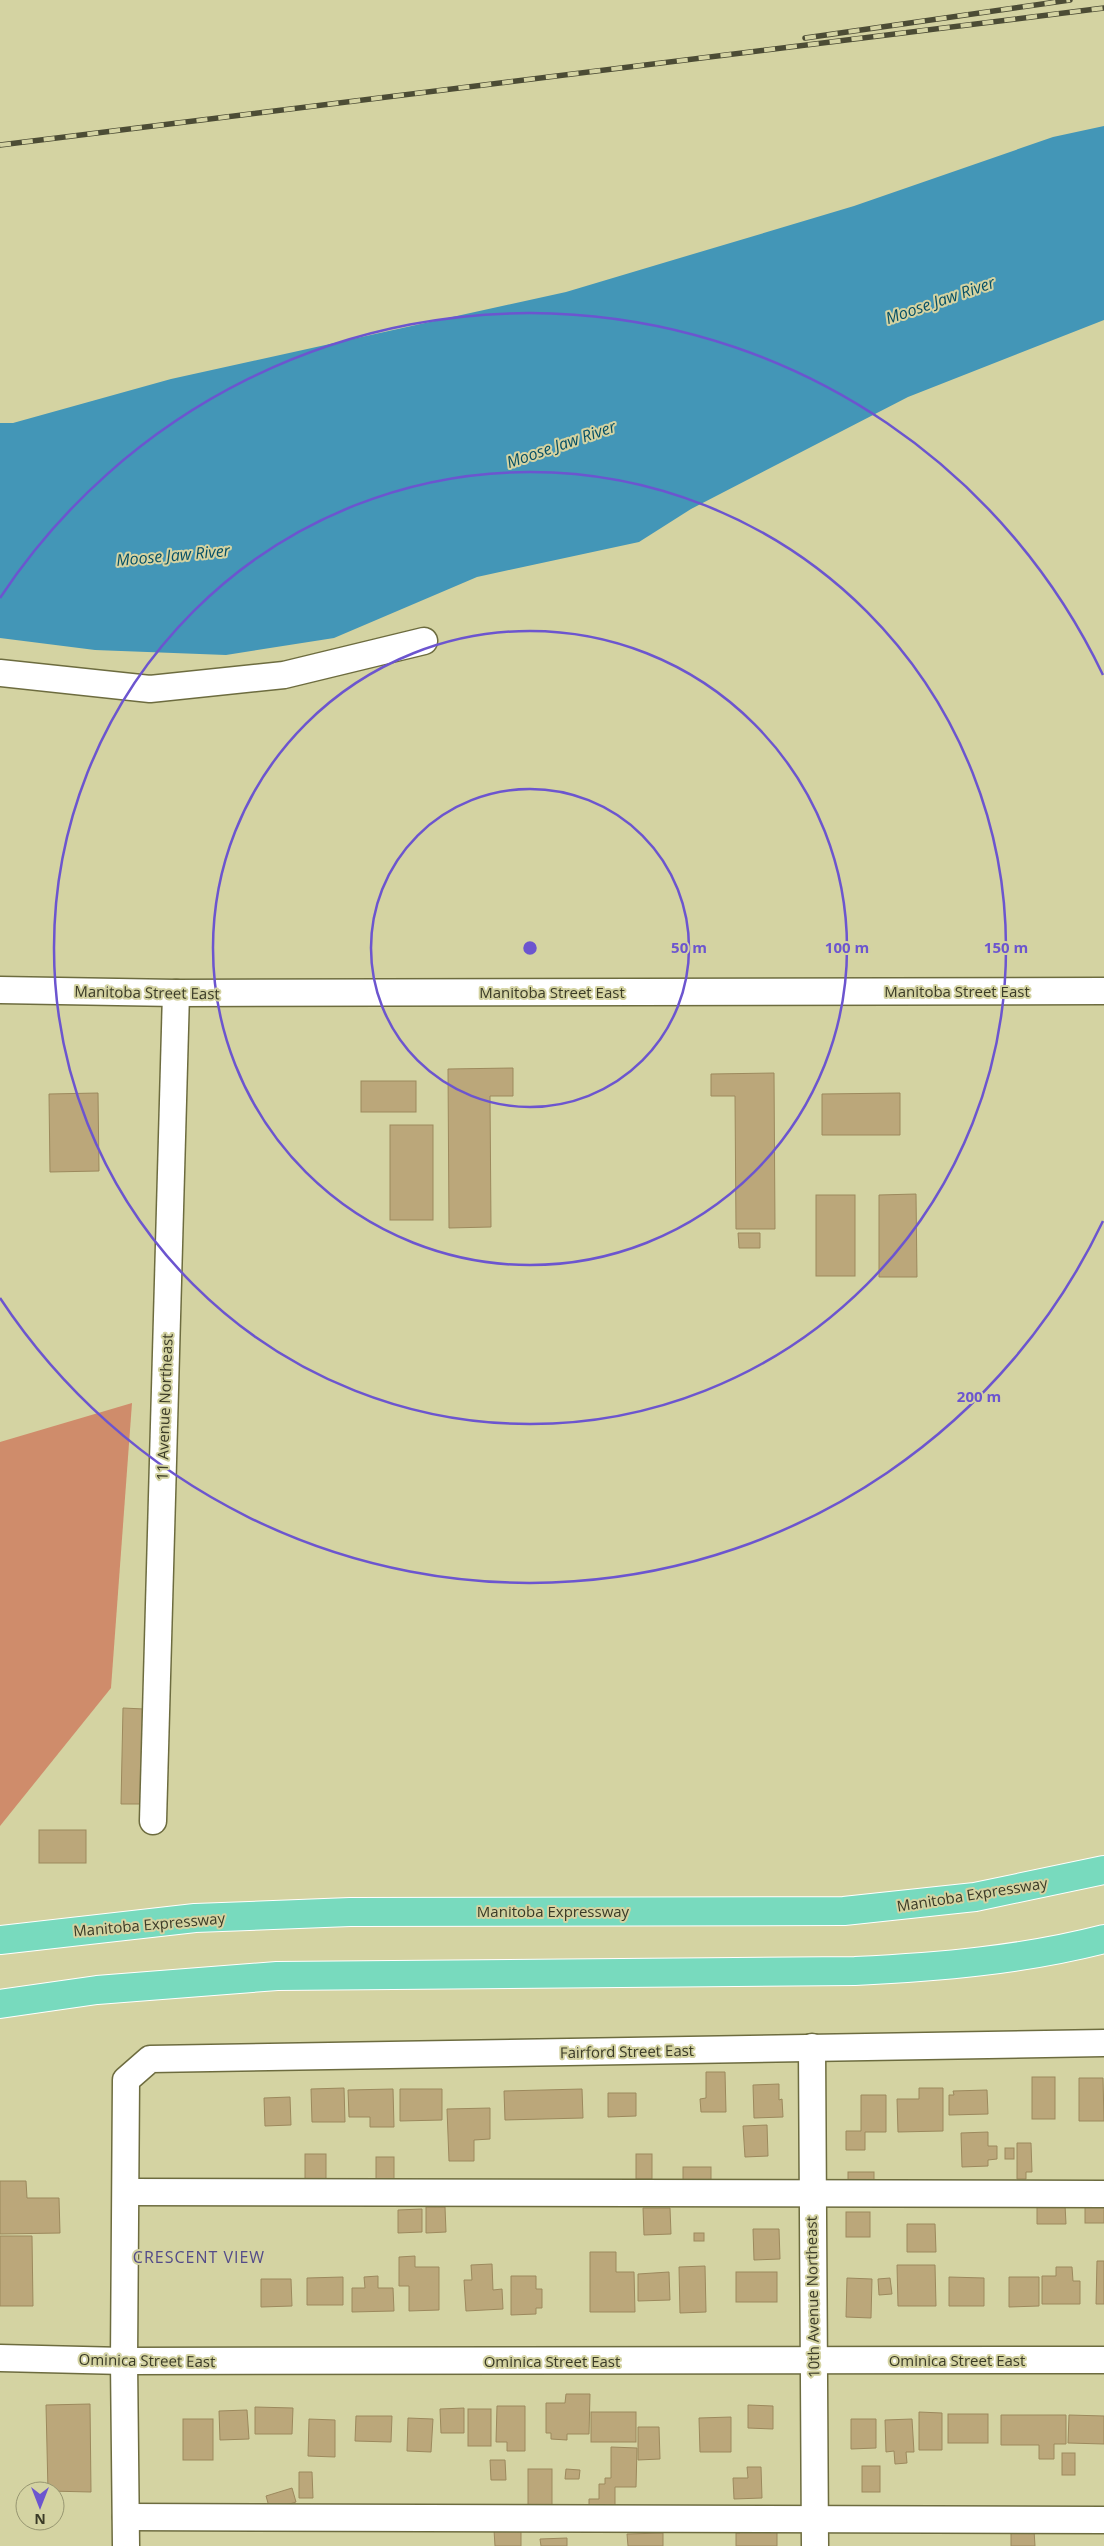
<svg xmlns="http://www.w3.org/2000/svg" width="1104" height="2546" font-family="'Open Sans',sans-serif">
	<rect width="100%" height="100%" fill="#d4d3a2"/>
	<path fill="#cf8c6b" d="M132,1403L111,1688L0,1826V1442Z"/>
	<path fill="#4396b7" d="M1104,126V320L908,397L691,509L639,542L477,577L334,638L226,655L95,650L0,638V423H13L171,379L566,292L854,206L1053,137Z"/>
	<g fill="#bba77a" stroke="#9c895d">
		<path d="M513,1068V1096H490L491,1227L449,1228L448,1069Z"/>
		<path d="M774,1073L775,1229H736L735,1096H711V1074Z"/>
		<rect x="361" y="1081" width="55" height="31"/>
		<path d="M98,1093L99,1171L50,1172L49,1094Z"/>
		<path d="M900,1093V1135H822V1094Z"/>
		<rect x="390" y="1125" width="43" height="95"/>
		<path d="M916,1194L917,1277H879V1195Z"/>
		<rect x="816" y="1195" width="39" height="81"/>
		<path d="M738,1233H760V1248H739Z"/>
		<path d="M123,1708L144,1709L142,1804H121Z"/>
		<rect x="39" y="1830" width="47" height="33"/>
		<path d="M706,2072H725L726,2112H701L700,2099L706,2098Z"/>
		<rect x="1032" y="2077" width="23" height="42"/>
		<path d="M1079,2078H1103L1104,2121H1079Z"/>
		<path d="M779,2084V2100L782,2099L783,2117L754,2118L753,2085Z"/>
		<path d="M344,2088L345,2122H312L311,2089Z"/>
		<path d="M919,2088H943V2131L898,2132L897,2099H919Z"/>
		<path d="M393,2089L394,2127H370V2117H349L348,2090Z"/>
		<path d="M400,2089H442V2120L400,2121Z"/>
		<path d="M582,2089L583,2118L505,2120L504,2091Z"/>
		<path d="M987,2090L988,2114L949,2115V2095H954L953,2091Z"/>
		<path d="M608,2093H636V2116L608,2117Z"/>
		<path d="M861,2095H886V2132H865V2150H846V2131H861Z"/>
		<path d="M290,2097L291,2125L265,2126L264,2098Z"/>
		<path d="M490,2108V2139L474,2140V2161H449L447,2109Z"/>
		<path d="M767,2125L768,2156L745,2157L743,2126Z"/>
		<path d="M988,2132V2146H997V2159L988,2160V2166L962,2167L961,2133Z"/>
		<path d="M1017,2143H1031L1032,2172H1026V2179H1017Z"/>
		<rect x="1005" y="2148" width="9" height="11"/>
		<rect x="305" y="2154" width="21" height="27"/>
		<rect x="636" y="2154" width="16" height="25"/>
		<rect x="376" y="2157" width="18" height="22"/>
		<rect x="683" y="2167" width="28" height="21"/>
		<rect x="848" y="2172" width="26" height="16"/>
		<path d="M0,2181H26L27,2198H59L60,2233L0,2234Z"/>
		<path d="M1065,2205L1066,2224H1037V2206Z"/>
		<rect x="1085" y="2205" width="19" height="18"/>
		<path d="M426,2207H445L446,2232L426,2233Z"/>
		<path d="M643,2208H670L671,2234L644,2235Z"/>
		<path d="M422,2209V2232L398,2233V2210Z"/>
		<rect x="846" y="2212" width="24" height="25"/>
		<path d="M907,2224H935L936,2252H907Z"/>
		<path d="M753,2229H779L780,2259L754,2260Z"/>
		<rect x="694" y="2233" width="10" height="8"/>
		<path d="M0,2236H32L33,2306H0Z"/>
		<path d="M590,2252H616V2272H634L635,2312H590Z"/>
		<path d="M415,2256V2267H439V2310L409,2311V2286H399V2257Z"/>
		<path d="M1097,2261H1104V2304H1096Z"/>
		<path d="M492,2264L493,2290L502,2289L503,2309L466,2311L464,2280H472L471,2265Z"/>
		<path d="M897,2265H935L936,2306H898Z"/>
		<path d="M705,2266L706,2312L680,2313L679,2267Z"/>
		<path d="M1056,2267H1072L1073,2281H1080V2304H1042V2276H1056Z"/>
		<path d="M669,2272L670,2300L638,2301V2274Z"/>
		<rect x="736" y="2272" width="41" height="30"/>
		<path d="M378,2276V2288H393L394,2311L352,2312V2288H365L364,2277Z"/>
		<path d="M511,2276H536V2289H542V2308H536V2314L511,2315Z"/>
		<path d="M343,2277V2305H307V2278Z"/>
		<path d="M949,2277L984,2278V2306H949Z"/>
		<path d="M1009,2277H1039V2306L1009,2307Z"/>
		<path d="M847,2278L872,2279L871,2318L846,2317Z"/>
		<path d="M890,2278L892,2294L879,2295L878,2279Z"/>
		<path d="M261,2279H291L292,2306L261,2307Z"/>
		<path d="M566,2394H590L589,2434H567V2440L551,2439V2433H546V2403H565Z"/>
		<path d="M90,2404L91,2492L48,2491L46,2405Z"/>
		<path d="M748,2405L773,2406V2429L748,2428Z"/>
		<path d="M497,2406H525V2451H507V2442H496Z"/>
		<path d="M255,2407L293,2408L292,2434H255Z"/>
		<path d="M464,2408V2433H441L440,2409Z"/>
		<rect x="468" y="2409" width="23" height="37"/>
		<path d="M247,2410L249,2439L220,2440L219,2411Z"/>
		<rect x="591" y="2412" width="45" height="30"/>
		<path d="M919,2412L942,2413V2450H919Z"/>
		<rect x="948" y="2414" width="40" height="29"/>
		<path d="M1001,2415H1066V2444H1054V2459H1039V2445H1001Z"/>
		<path d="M1069,2415L1104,2416V2444L1068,2443Z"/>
		<path d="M356,2416H392L391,2442L355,2441Z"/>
		<path d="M731,2417V2452H700L699,2418Z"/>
		<path d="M408,2418L433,2419L431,2452L407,2451Z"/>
		<rect x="183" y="2419" width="30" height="41"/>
		<path d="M309,2419L335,2420V2457L308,2456Z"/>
		<path d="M851,2419H876V2448L851,2449Z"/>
		<path d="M912,2419L914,2452H906L907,2463L895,2464L894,2451L886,2452L885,2420Z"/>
		<path d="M638,2427H659L660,2459L638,2460Z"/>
		<path d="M611,2447L637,2448L636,2487H615V2512H589V2499H599V2484H605V2478H611Z"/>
		<rect x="1062" y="2453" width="13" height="22"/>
		<path d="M490,2460H505L506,2480H491Z"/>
		<rect x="862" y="2466" width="18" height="26"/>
		<path d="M747,2467H761L762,2498L734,2499L733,2478H748Z"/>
		<rect x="528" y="2469" width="24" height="43"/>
		<path d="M566,2469L580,2470L579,2479H565Z"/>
		<path d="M299,2472H312L313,2498H299Z"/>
		<path d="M292,2488L296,2502L270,2510L266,2496Z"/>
		<path d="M494,2530H521V2546H495Z"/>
		<path d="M740,2530H777V2546H736V2533H740Z"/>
		<path d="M1034,2530L1035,2546H1011V2531Z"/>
		<path d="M663,2533V2546H628L627,2534Z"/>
		<path d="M567,2538V2546H541L540,2539Z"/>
	</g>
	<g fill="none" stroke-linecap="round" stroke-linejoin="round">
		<g stroke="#6d6c3f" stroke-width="29">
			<g id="minor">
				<path d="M0,673L150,689L284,675L424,641"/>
				<path d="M0,990L176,993L1104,991"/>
				<path d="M153,1821L176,993"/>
				<path d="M812,2047L815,2546"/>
				<path d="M126,2192L1104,2194"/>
				<path d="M0,2358L124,2361L1104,2360"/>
				<path d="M126,2517L1104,2520"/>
				<path d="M126,2546L124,2361L126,2080L150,2059L1104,2043"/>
			</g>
		</g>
		<g stroke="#fff" stroke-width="30">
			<g id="major">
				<path d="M0,1940L195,1918L350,1912L844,1911L975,1897L1104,1870"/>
				<path d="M0,2004L97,1990L277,1976L855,1971C939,1967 1022,1960 1104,1939"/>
			</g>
		</g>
		<use href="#minor" stroke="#fff" stroke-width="26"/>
		<use href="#major" stroke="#78dabe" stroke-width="28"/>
		<g stroke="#4c4c35" stroke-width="5.5">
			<g id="rail">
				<path d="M805,38L1070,0"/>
				<path d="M0,145L1104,8"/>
			</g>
		</g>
		<use href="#rail" stroke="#d4d3a2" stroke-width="4" stroke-dasharray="11" stroke-linecap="butt"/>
	</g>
	<g fill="none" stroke="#6c55cf" stroke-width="2.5">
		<circle cx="530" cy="948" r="159"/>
		<circle cx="530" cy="948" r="317"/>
		<circle cx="530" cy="948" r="476"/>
		<path d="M1103 1221A635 635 0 0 1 0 1298M0 598A635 635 0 0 1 1103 675"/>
	</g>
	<g text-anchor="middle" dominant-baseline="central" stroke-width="4" stroke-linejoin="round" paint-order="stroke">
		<g font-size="15" fill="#3b3b27" stroke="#d4d3a2">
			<text x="957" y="991">Manitoba Street East</text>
			<text transform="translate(147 992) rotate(1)">Manitoba Street East</text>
			<text x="552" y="992">Manitoba Street East</text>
			<text transform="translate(164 1407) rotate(-88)">11 Avenue Northeast</text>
			<text transform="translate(972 1894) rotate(-9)">Manitoba Expressway</text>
			<text x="553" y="1911">Manitoba Expressway</text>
			<text transform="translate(149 1924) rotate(-5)">Manitoba Expressway</text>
			<text transform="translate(627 2051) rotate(-1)">Fairford Street East</text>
			<text transform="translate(812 2297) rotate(-91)">10th Avenue Northeast</text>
			<text transform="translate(147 2360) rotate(1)">Ominica Street East</text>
			<text x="957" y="2360">Ominica Street East</text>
			<text x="552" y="2361">Ominica Street East</text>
		</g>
		<g font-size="16" font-style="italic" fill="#044e65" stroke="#d4d3a2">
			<text transform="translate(940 300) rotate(-19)">Moose Jaw River</text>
			<text transform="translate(561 444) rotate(-19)">Moose Jaw River</text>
			<text transform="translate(173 555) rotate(-5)">Moose Jaw River</text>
		</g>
		<g font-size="16" letter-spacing="1" fill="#534b89" stroke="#d4d3a2">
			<text x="199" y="2257">CRESCENT VIEW</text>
		</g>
	</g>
	<circle cx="530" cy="948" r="8" fill="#6c55cf" stroke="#d4d3a2" stroke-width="2.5"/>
	<g font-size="15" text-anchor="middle" font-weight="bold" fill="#6c55cf" stroke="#d4d3a2" stroke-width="4" stroke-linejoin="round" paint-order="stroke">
		<text x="689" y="953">50 m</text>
		<text x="847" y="953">100 m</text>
		<text x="1006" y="953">150 m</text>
		<text x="979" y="1402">200 m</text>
	</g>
	<g transform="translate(40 2506) rotate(180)"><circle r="24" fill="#d4d3a2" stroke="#979671"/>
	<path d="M0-4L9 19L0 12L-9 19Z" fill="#6c55cf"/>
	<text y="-8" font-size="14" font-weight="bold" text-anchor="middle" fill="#3b3b27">N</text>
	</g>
</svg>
